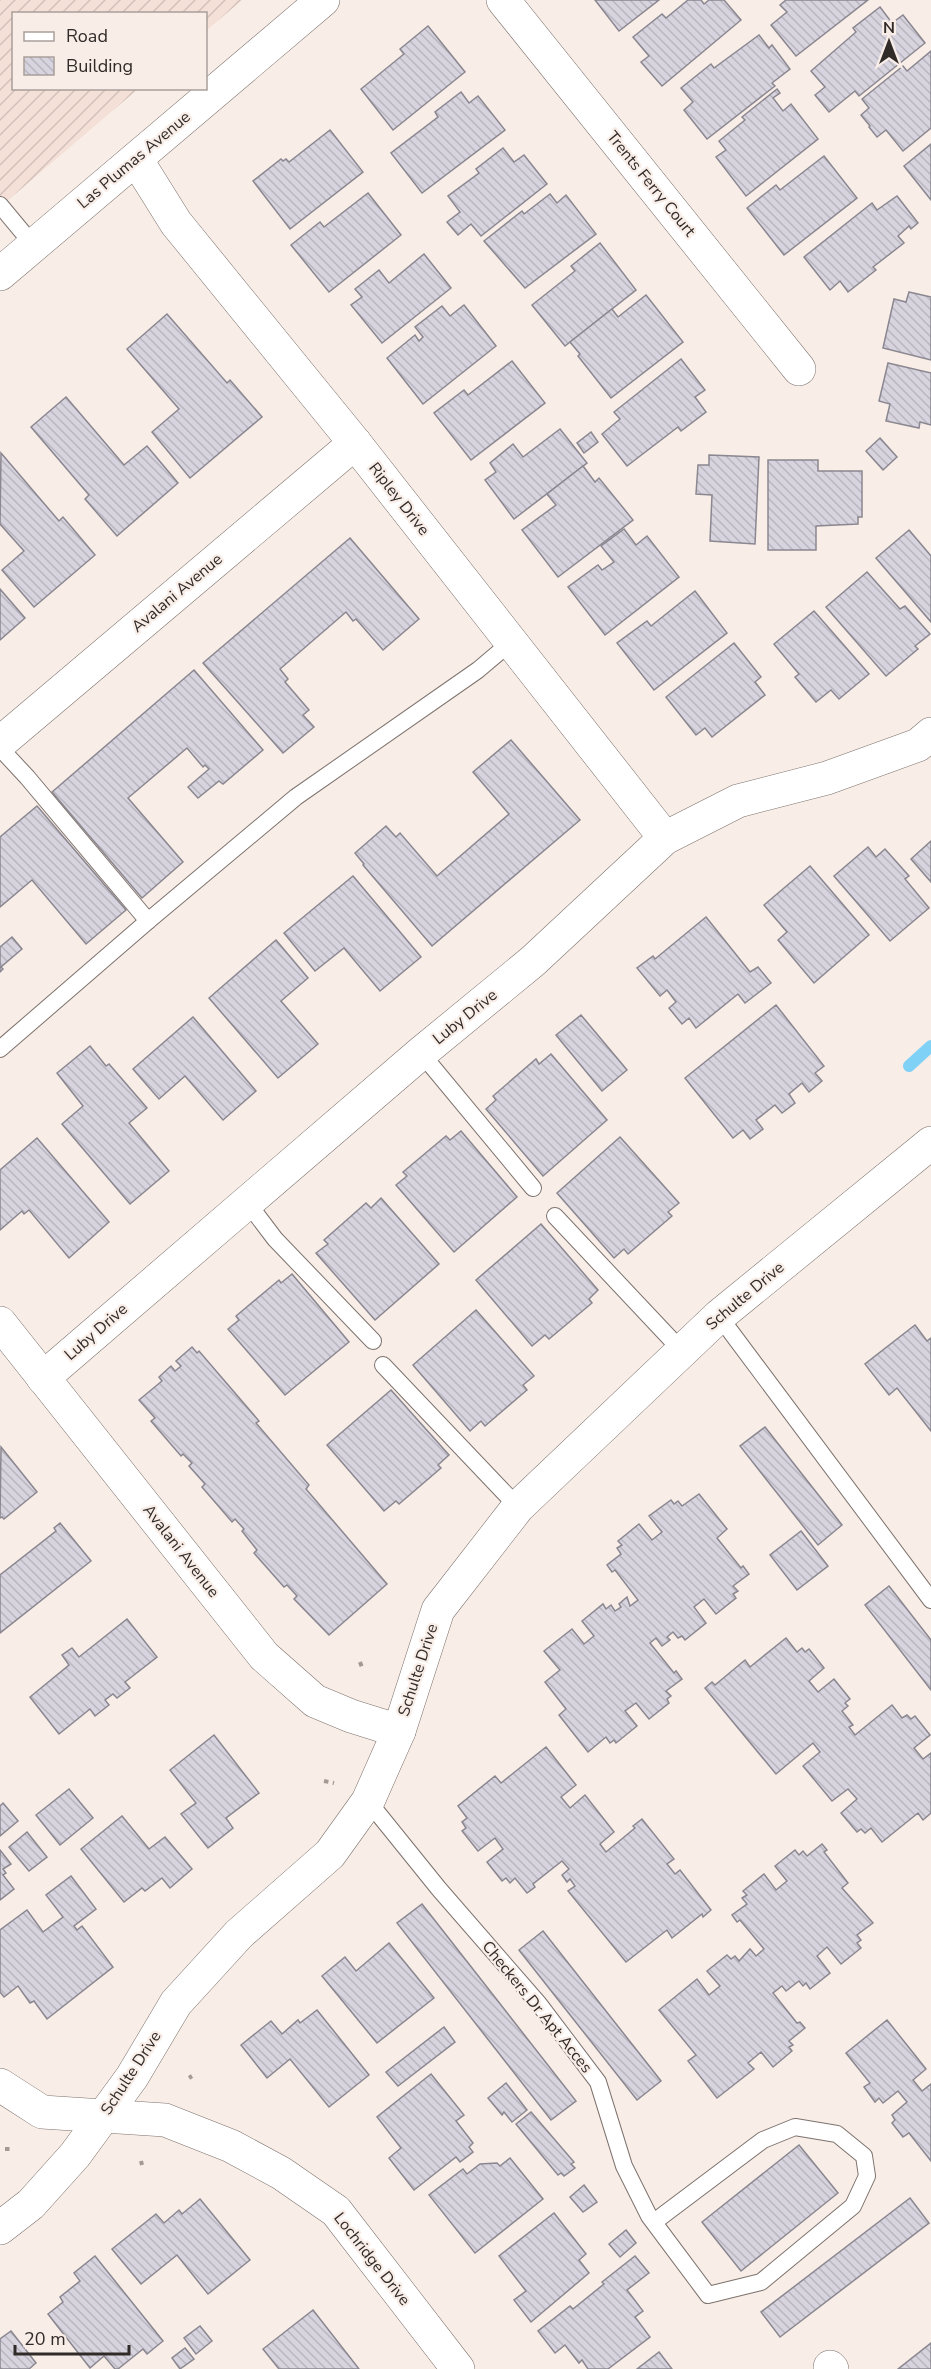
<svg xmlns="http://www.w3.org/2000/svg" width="931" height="2369" font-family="'Nunito Sans',sans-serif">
	<defs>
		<pattern id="industrial-furrows" width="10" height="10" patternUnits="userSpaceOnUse" patternTransform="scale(1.5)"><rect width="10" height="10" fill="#f4e0d7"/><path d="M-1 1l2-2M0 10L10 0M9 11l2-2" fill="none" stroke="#d2c0b9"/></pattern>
		<pattern id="building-back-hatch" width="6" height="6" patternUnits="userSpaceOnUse" patternTransform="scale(1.5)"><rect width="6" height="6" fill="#d8d4df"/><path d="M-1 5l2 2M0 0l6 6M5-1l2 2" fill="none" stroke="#bab6bf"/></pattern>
	</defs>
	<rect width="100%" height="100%" fill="#f9ede7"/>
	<path fill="url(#industrial-furrows)" d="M0,0H242L206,31V14H14V88L138,89L0,207Z"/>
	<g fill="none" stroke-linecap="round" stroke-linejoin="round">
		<path stroke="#80d1f6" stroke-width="12" d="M909,1066L931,1046"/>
	</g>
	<g fill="url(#building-back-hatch)" stroke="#8a8790" stroke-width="1.5">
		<path d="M595,0H659L619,31Z"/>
		<path d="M688,0H701L704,4L709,0H724L741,20L662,86L641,62L649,56L633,37L662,14L666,18Z"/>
		<path d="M786,0H868L796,56L771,25L787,12L780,5Z"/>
		<path d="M880,7L892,23L903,15L925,43L859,96L855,91L829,112L815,95L825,87L811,71L856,32L853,28Z"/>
		<path d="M428,26L465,72L393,130L361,89L404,54L400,49Z"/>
		<path d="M759,35L769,48L772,45L790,69L772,83L775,86L707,139L684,110L693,102L681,88L711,64L714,68Z"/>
		<path d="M931,51V128L903,151L886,130L877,137L869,127L870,126L861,115L869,108L862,99L903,66L907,71Z"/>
		<path d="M777,89L780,93L773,98L783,111L791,104L818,139L746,196L716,157L726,150L719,141L745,120L742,117Z"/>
		<path d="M461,92L469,103L478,96L505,130L422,193L391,153L438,117L435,112Z"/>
		<path d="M330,130L363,172L290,229L253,181L281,159L283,161L286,159L289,162Z"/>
		<path d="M931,144V200L904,166Z"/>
		<path d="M503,148L514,162L524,155L547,184L481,236L471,224L458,235L447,222L460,212L448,196L479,173L476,169Z"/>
		<path d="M824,156L857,198L784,255L747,208L776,185L780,190Z"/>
		<path d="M368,193L401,235L329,292L291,245L320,222L324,227Z"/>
		<path d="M550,194L557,203L566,195L596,234L525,288L484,241L522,211L524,214Z"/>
		<path d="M897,196L918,223L911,229L909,226L898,236L904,243L873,267L876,270L848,292L840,281L830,290L804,257L872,203L877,210Z"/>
		<path d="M600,243L636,290L565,346L532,305L575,271L571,266Z"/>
		<path d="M424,254L451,288L382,343L351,305L362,297L355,289L379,270L389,283Z"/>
		<path d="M909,292L931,297V360L883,348L894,299L906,302Z"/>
		<path d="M646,295L683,342L611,398L578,356L580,354L570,342L612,309L618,317Z"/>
		<path d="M464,305L496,346L423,404L387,358L415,335L419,341L423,337L415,327L442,306L450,316Z"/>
		<path d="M167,314L227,383L230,380L262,417L190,478L152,432L179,409L127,349Z"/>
		<path d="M681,359L705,390L695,397L706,412L681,431L678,427L627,466L602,434L620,419L614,412Z"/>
		<path d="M512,361L545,403L471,460L434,413L464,390L468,395Z"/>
		<path d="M888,363L931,373V425L920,422L919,428L886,421L890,404L879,401Z"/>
		<path d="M66,397L124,465L147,446L178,483L117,536L85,499L89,495L31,427Z"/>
		<path d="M560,429L587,463L514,519L485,480L496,472L490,463L513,444L523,457Z"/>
		<path d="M591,432L598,442L584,453L577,443Z"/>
		<path d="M880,438L897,457L883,470L866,451Z"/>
		<path d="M1,453L59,521L63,517L95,555L34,607L2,570L24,551L0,524Z"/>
		<path d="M709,455L759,457L755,544L710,541L712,495L696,494L698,465H709Z"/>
		<path d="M768,460H818V471H862V517H858V524L816,526V550H768Z"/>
		<path d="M583,466L595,482L599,478L633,520L558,577L522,530L556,505L547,494Z"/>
		<path d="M624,529L636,545L647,536L679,577L605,635L568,587L598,565L602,570L614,562L601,546Z"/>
		<path d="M909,530L931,556V622L876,558Z"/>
		<path d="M350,538L419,619L383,650L356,619L353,621L346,612L280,669L288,679L285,682L309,710L303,715L314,727L283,753L203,663Z"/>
		<path d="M867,572L900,609L905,606L930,634L915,646L918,649L886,676L826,607Z"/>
		<path d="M0,589L25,618L0,640Z"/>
		<path d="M695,591L727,633L654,690L617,643L647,621L651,626Z"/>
		<path d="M814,611L869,674L839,699L831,690L816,702L795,677L799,674L774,644Z"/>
		<path d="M734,643L761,677L755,682L765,695L712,737L705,728L696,735L666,697Z"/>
		<path d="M194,670L263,750L223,784L219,781L198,798L188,787L209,769L205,765L203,767L187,748L128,798L183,862L142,898L52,792Z"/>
		<path d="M511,740L580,820L432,946L363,865L364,864L355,853L386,826L396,837L400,833L437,876L509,814L473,772Z"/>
		<path d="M37,806L126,910L86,944L32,880L0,907V837Z"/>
		<path d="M931,841V882L911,859Z"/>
		<path d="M868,847L876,857L885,849L909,876L905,879L929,908L890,941L834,876Z"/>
		<path d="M810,866L869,935L814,983L778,940L787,932L764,905Z"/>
		<path d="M353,876L421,957L380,991L344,948L315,971L284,933Z"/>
		<path d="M706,917L750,972L758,967L771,983L745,1003L738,994L696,1028L689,1018L682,1024L669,1008L676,1002L667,990L660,996L637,968L653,956L655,959Z"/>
		<path d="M12,937L22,949L1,967L3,969L0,972V947Z"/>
		<path d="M276,940L308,978L281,1001L318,1044L278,1078L209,998Z"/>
		<path d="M776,1005L824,1066L815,1073L822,1081L809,1092L802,1083L789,1094L795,1103L782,1113L775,1105L756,1120L763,1129L750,1139L743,1130L733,1138L685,1078Z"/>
		<path d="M581,1015L627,1070L602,1091L556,1035Z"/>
		<path d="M193,1017L256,1091L223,1120L185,1076L159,1099L133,1069Z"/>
		<path d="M90,1046L106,1066L109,1064L147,1108L129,1123L169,1171L130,1204L62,1124L83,1106L57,1073Z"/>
		<path d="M551,1054L607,1120L543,1176L486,1109L496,1100L493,1096L536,1059L539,1064Z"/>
		<path d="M461,1131L517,1197L454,1252L396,1185L407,1176L403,1172L446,1136L450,1140Z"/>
		<path d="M620,1137L679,1203L668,1212L672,1216L628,1254L624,1249L614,1258L557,1193Z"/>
		<path d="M37,1138L109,1222L69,1258L29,1210L24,1214L22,1211L0,1230V1170Z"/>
		<path d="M381,1198L439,1264L375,1320L316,1253L328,1244L324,1240L366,1203L371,1208Z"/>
		<path d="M541,1224L598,1290L589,1299L592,1303L549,1339L545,1335L532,1346L476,1280Z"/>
		<path d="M292,1274L349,1342L285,1395L228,1329L239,1320L236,1316L279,1280L281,1283Z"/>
		<path d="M476,1310L534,1376L523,1385L527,1390L485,1426L481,1421L470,1431L413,1365Z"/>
		<path d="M915,1325L927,1341L931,1338V1431L897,1388L889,1395L865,1364Z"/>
		<path d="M192,1347L197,1353L199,1351L259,1421L256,1423L309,1485L306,1489L387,1584L329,1635L294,1599L297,1596L287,1585L284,1587L254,1553L257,1550L242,1531L244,1529L235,1519L232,1522L202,1487L205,1484L189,1466L192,1463L183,1454L181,1456L151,1421L155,1418L139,1400L162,1381L159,1377L171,1366L175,1371L181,1366L176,1361Z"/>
		<path d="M391,1390L449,1455L438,1465L441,1468L399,1504L396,1501L384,1511L327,1445Z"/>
		<path d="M765,1427L842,1525L818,1545L740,1446Z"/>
		<path d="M1,1447L37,1492L4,1519L2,1517L0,1518Z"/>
		<path d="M699,1494L727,1529L717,1538L741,1568L743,1566L749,1574L733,1586L738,1591L733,1594L736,1598L716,1614L704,1599L694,1607L706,1623L685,1640L682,1636L678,1638L673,1632L667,1637L670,1640L662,1646L656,1638L650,1643L674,1673L676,1671L682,1679L666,1691L671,1696L667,1699L669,1703L649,1719L636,1703L625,1711L637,1726L616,1743L614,1740L610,1743L606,1737L588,1752L559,1715L566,1709L545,1682L560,1670L544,1651L572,1629L584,1644L594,1636L582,1621L603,1604L606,1609L611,1605L615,1611L621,1607L619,1604L627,1597L630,1606L638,1600L615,1570L612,1572L607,1565L621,1554L617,1548L622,1545L618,1541L639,1524L652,1540L662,1532L649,1516L671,1500L674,1504L678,1501L682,1506Z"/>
		<path d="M60,1523L91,1561L0,1633V1575L56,1531L54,1528Z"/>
		<path d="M801,1531L828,1566L797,1590L770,1555Z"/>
		<path d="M889,1586L931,1640V1690L865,1605Z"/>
		<path d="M127,1619L157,1657L125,1682L130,1688L117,1698L113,1694L105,1700L109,1705L95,1716L90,1709L59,1734L30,1697L69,1665L62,1655L72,1648L79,1657Z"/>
		<path d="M786,1638L797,1652L802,1648L805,1652L809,1649L824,1668L809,1681L818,1692L834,1679L850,1699L845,1703L848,1706L842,1711L853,1725L849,1727L855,1735L892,1705L902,1718L907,1715L911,1719L915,1716L930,1735L914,1748L923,1759L931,1753V1813L923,1820L918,1813L882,1842L871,1828L865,1833L861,1829L857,1832L841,1813L857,1799L848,1789L832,1801L803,1766L820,1752L813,1743L776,1774L705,1688L712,1682L715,1685L745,1660L750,1667Z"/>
		<path d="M214,1735L259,1793L226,1818L233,1828L208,1848L181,1814L196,1803L170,1770Z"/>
		<path d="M546,1747L576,1785L561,1797L570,1808L585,1795L614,1832L600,1844L606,1852L635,1828L633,1826L642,1819L674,1859L667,1864L675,1874L680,1870L711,1910L703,1917L702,1914L672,1938L667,1930L626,1962L568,1891L575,1886L570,1879L567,1882L562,1875L569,1869L562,1861L533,1884L535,1887L527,1893L515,1878L510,1883L506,1878L502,1881L487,1862L503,1849L495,1838L478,1851L462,1831L466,1828L462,1822L467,1818L458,1806L495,1776L501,1783Z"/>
		<path d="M69,1789L93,1818L60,1845L36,1815Z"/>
		<path d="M3,1803L18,1821L0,1836V1806Z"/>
		<path d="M122,1816L149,1849L165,1837L192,1869L170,1888L162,1878L145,1891L142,1888L124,1902L81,1849Z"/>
		<path d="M27,1832L47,1857L29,1871L9,1847Z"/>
		<path d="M822,1844L827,1850L824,1852L848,1883L842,1888L873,1923L857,1935L861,1940L857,1943L861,1948L841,1964L827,1947L817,1956L830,1973L810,1989L806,1983L803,1986L799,1981L786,1991L782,1986L773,1993L797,2023L800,2022L805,2028L789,2041L793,2045L789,2047L792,2051L773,2067L761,2052L748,2063L754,2069L717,2098L688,2061L696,2055L659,2010L697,1979L709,1995L720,1986L707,1971L727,1955L731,1959L735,1956L739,1961L750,1949L756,1956L764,1949L740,1920L737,1922L732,1915L747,1904L742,1898L747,1895L743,1891L764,1874L776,1890L787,1881L775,1866L795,1850L799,1855L803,1851L807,1856Z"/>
		<path d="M0,1850L11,1864L3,1869L6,1873L3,1875L14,1889L0,1900Z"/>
		<path d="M71,1876L96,1909L74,1926L77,1930L82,1926L113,1967L47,2019L34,2001L30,2003L18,1986L4,1997L0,1992V1930L27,1910L43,1932L63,1917L46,1895Z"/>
		<path d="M422,1904L576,2101L551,2120L397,1923Z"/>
		<path d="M543,1931L661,2081L637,2100L519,1950Z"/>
		<path d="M389,1943L434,1998L377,2043L322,1976L345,1957L356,1971Z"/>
		<path d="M317,2010L369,2075L329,2107L290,2059L267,2078L241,2045L271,2021L282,2034L298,2020L300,2023Z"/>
		<path d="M887,2020L926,2069L913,2080L922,2091L931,2084V2161L909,2133L903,2137L892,2123L895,2120L892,2115L907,2102L898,2091L883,2103L879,2098L875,2102L864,2087L870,2083L846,2053Z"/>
		<path d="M444,2027L455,2042L398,2086L386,2072Z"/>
		<path d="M431,2074L464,2115L456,2121L473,2143L469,2147L473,2152L460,2162L456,2157L414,2190L389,2158L401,2148L377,2117Z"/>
		<path d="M506,2083L527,2110L512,2122L504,2112L502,2115L488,2098Z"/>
		<path d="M531,2112L574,2162L571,2164L575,2168L564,2176L561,2173L558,2175L516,2124Z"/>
		<path d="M799,2145L838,2193L741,2271L702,2222Z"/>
		<path d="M510,2158L543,2199L475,2253L429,2195L463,2169L467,2174L480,2164L497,2163L500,2166Z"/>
		<path d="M584,2185L597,2202L583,2212L570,2197Z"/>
		<path d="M910,2198L929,2223L780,2337L761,2312Z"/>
		<path d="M200,2199L250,2260L208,2294L177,2255L141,2284L112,2249L156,2214L164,2223L179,2210L182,2214Z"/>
		<path d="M554,2213L586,2254L579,2260L589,2273L531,2322L514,2300L526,2291L499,2256Z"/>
		<path d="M626,2230L636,2243L620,2257L609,2244Z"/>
		<path d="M95,2256L163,2341L147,2354L143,2349L118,2369H115L104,2356L90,2368L48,2314L63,2302L60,2297L80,2281L74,2273Z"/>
		<path d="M635,2256L649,2273L627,2290L643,2311L635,2317L650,2337L608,2369H588L582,2360L579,2363L565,2345L555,2353L538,2331L570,2306L573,2309L604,2284L602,2282Z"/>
		<path d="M313,2310L359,2369H279L263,2349Z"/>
		<path d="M200,2326L212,2341L196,2354L184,2338Z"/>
		<path d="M11,2331L36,2363L29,2369H0V2339Z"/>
		<path d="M931,2343V2369H898Z"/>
		<path d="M185,2348L194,2359L180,2369L172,2358Z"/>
		<path d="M659,2352L672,2369H637Z"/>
	</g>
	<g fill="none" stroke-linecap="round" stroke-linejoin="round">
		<g stroke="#7d726d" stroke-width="18">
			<g id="lane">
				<path d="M0,205L34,246"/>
				<path d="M0,748L27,777L148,921"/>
				<path d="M0,1049L148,921L296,797L478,670L511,642"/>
				<path d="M421,1053L533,1188"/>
				<path d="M247,1202L275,1239L373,1341"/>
				<path d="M555,1216L682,1351"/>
				<path d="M719,1316L931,1600"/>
				<path d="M383,1365L518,1507"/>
				<path d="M368,1801L439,1889L539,2004L598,2082L624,2166L649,2216L708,2295L761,2282L853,2206L867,2176L864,2156L837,2134L795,2127L763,2140L654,2222"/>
			</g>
		</g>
		<g stroke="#7d726d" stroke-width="34">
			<g id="street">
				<path d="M503,0L799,369"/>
				<path d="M136,159L176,223L355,443L665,838"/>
				<path d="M0,743L355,443"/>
				<path d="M0,1323L264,1656L315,1701L351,1716L399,1731"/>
				<path d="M43,1378L421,1053L533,961L665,838L738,801L827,778L918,745L931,734"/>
				<path d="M0,2085L42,2112L165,2120L231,2146L281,2173L336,2211L458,2369"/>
				<path d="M830,2367L832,2369"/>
			</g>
		</g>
		<g stroke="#7d726d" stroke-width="34">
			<g id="secondary">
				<path d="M0,274L323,0"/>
				<path d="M0,2228L31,2204L75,2155L132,2077L176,2003L239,1934L330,1854L368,1801L399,1731L438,1610L518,1507L719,1316L931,1143"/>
			</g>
		</g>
		<g stroke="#a39a96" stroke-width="4" stroke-dasharray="4.5 4.5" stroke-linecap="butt">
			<path d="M360,1662L363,1670"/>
			<path d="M324,1781L334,1783"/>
			<path d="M189,2078L192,2076"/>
			<path d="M5,2149H10"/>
			<path d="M141,2161L142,2165"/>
		</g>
		<use href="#lane" stroke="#fff" stroke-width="16"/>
		<use href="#street" stroke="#fff" stroke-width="33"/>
		<use href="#secondary" stroke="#fff" stroke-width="33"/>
	</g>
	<g text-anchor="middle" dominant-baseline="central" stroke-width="4.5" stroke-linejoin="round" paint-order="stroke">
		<g font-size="16" fill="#302b29" stroke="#f9ede7">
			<text transform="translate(134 160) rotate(-40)">Las Plumas Avenue</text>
			<text transform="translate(651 184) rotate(51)">Trents Ferry Court</text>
			<text transform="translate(399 499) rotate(52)">Ripley Drive</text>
			<text transform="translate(177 593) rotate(-40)">Avalani Avenue</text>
			<text transform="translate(465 1017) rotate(-39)">Luby Drive</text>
			<text transform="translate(745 1296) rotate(-40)">Schulte Drive</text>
			<text transform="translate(96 1332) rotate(-41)">Luby Drive</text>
			<text transform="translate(181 1551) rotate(52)">Avalani Avenue</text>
			<text transform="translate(418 1670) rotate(-72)">Schulte Drive</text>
			<text transform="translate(537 2007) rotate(51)">Checkers Dr Apt Acces</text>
			<text transform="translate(131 2073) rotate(-57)">Schulte Drive</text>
			<text transform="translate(372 2259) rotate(52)">Lochridge Drive</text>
		</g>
	</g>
	<rect x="12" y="12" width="195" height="78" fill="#f9ede7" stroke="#a99f9b" stroke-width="1.5"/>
	<rect x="24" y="32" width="30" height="9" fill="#ffffff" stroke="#a99f9b" stroke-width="1.5"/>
	<text x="66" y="42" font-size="18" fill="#302b29">Road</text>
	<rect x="24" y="57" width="30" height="18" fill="url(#building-back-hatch)" stroke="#a99f9b" stroke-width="1.5"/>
	<text x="66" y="72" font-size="18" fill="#302b29">Building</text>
	<g transform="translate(889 42)" stroke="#f9ede7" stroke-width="4.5" paint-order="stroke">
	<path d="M0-4.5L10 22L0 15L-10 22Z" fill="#302b29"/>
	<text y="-9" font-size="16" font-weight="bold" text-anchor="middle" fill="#302b29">N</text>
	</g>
	<path d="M15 2345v9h114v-9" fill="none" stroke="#302b29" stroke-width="3"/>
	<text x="24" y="2345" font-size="18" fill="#302b29" stroke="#f9ede7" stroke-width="4.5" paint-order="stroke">20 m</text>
</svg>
